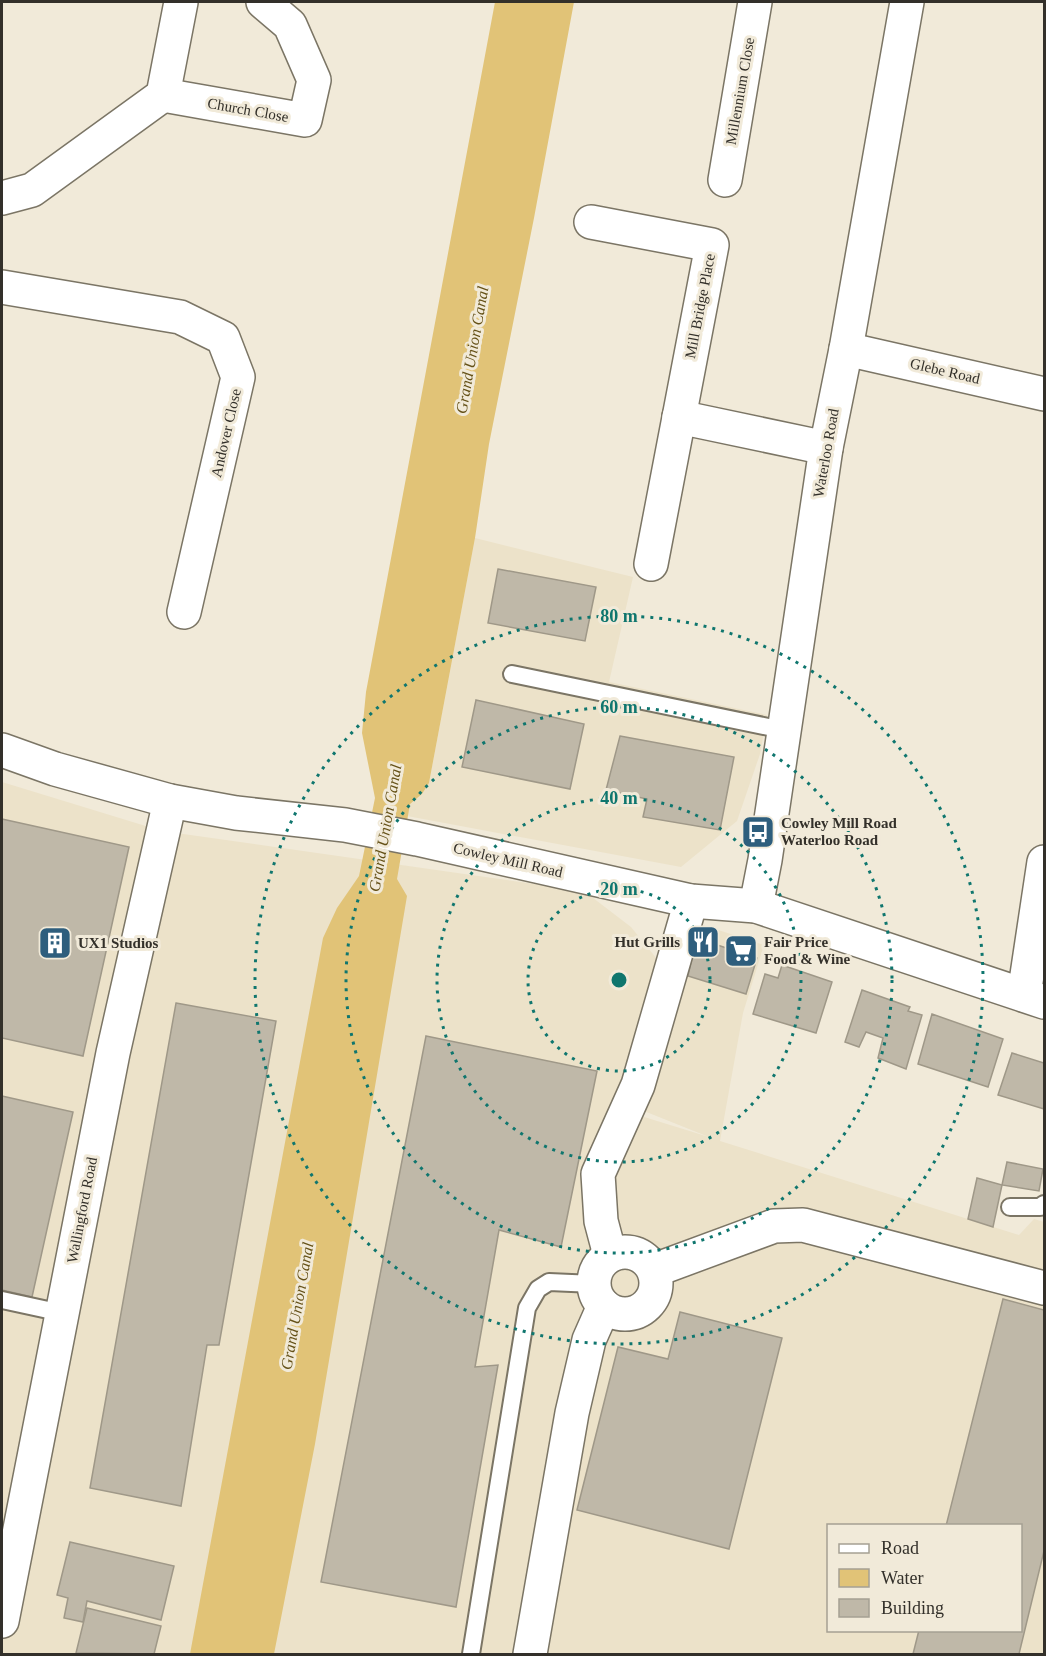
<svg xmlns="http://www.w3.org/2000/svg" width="1046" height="1656" font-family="'Times New Roman',serif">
	<rect width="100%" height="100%" fill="#f1ead9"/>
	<g fill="#ece2c9" fill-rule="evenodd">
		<path d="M475,538L633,577L609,682L767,715L760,754L737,821L681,867L407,816L409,804L422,794L429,783Z"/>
		<path d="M2,782L162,831L584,891L631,927L657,959L615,1108L709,1137L644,1111L672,1020L697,923L764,945L743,1013L720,1141L1019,1235L1034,1219L1044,1222V1654H2ZM828,1526H1020V1630H828Z"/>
	</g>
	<path fill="#e1c377" d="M495,2H574L534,218L489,444L475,538L429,783L422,794L410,804L397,879L407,896L315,1444L274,1654H190L323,938L337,908L359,876L375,798L362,733L366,692Z"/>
	<g fill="#bfb8a8" stroke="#9f9888" stroke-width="1.5">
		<path d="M498,569L596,587L585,641L488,623Z"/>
		<path d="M476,700L584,724L570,789L462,767Z"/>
		<path d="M620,736L734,757L720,830L643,817L647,799L606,790Z"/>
		<path d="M2,819L129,847L83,1056L2,1038Z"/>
		<path d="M696,938L757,958L746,994L688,976Z"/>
		<path d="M782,965L832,982L816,1033L753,1014L765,974L778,978Z"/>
		<path d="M862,990L910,1007L908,1011L922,1015L906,1069L878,1058L883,1038L866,1032L859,1047L845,1042Z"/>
		<path d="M176,1003L276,1021L219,1345H207L181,1506L90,1488Z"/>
		<path d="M932,1014L1003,1039L988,1087L918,1064Z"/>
		<path d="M426,1036L597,1071L561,1247L499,1230L475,1367L498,1365L456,1607L321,1582Z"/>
		<path d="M1012,1053L1044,1063V1109L998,1095Z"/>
		<path d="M2,1096L73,1112L32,1297L2,1290Z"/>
		<path d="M1007,1162L1043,1169L1039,1191L1002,1185Z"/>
		<path d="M977,1178L1002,1185L993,1227L968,1219Z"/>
		<path d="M1003,1299L1044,1310V1551L1019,1654H913L919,1630H1020V1526H946Z"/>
		<path d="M680,1312L782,1338L729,1549L577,1510L618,1347L668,1359Z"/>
		<path d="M70,1542L174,1566L161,1620L87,1601L83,1622L64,1618L68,1598L57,1595Z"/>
		<path d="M87,1608L161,1626L154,1654L76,1653Z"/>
	</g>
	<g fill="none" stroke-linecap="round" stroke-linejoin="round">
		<g stroke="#7b7565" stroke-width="20">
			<g id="service">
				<path d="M512,674L783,730"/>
				<path d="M1010,1207H1040L1044,1204"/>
				<path d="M2,1300L62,1313"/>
				<path d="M471,1654L527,1308L538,1289L549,1282L594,1284"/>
			</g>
		</g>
		<g stroke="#7b7565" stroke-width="36">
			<g id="minor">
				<path d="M163,95L305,120L314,80L290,25L263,2"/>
				<path d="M725,180L755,2"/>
				<path d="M2,198L32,190L163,95L181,2"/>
				<path d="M591,222L712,245L651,564"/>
				<path d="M2,287L180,317L223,338L238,377L184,612"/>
				<path d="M846,349L1044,394"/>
				<path d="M679,417L826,448"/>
				<path d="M756,906L765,860L826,448L846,349L907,2"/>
				<path d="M1024,995L1044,862"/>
				<circle cx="625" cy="1283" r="31"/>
				<path d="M610,1255L601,1221L598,1174L638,1085L691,901"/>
				<path d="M655,1270L774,1226L803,1225L1044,1288"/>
				<path d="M2,1621L113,1053L170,801"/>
				<path d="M530,1654L572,1413L589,1340L604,1306"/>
			</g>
		</g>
		<g stroke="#7b7565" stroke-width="36">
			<path id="tertiary" d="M2,750L55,769L170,801L236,813L345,825L417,839L691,901L756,906L1044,1002"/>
		</g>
		<use href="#service" stroke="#fff" stroke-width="16"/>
		<use href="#minor" stroke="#fff" stroke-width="33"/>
		<use href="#tertiary" stroke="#fff" stroke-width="33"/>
	</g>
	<g fill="none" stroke="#0f766e" stroke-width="3" stroke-dasharray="3 6">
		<circle cx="619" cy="980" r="91"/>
		<circle cx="619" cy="980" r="182"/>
		<circle cx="619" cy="980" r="273"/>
		<circle cx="619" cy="980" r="364"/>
	</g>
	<defs>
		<g id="bus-square" transform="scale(1.725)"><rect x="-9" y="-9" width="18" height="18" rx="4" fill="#2e5e7d" stroke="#f1ead9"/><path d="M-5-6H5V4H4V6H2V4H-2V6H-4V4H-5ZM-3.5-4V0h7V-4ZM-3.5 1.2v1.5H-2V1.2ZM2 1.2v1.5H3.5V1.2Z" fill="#fff"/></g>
		<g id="restaurant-square" transform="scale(1.725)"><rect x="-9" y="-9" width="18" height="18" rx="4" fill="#2e5e7d" stroke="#f1ead9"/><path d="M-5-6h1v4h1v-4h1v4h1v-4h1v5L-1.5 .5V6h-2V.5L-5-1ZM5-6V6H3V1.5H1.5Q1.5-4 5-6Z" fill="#fff"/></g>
		<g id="building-square" transform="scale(1.725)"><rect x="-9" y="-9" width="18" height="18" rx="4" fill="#2e5e7d" stroke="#f1ead9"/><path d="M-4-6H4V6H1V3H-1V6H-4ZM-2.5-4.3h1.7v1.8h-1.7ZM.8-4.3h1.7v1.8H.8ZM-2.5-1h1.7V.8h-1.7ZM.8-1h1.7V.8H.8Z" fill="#fff"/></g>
		<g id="supermarket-square" transform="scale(1.725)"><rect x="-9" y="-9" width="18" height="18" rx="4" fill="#2e5e7d" stroke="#f1ead9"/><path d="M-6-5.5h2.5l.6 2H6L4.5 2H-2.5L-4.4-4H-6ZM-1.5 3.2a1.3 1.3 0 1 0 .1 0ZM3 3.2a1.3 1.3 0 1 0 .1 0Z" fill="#fff"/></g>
	</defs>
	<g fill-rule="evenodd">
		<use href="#bus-square" x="758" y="832"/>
		<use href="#restaurant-square" x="703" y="942"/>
		<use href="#building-square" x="55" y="943"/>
		<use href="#supermarket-square" x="741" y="951"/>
	</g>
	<g text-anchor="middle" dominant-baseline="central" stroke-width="6" stroke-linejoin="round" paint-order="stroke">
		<g font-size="15" fill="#33302a" stroke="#f1ead9">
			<text transform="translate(740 91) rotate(-80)">Millennium Close</text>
			<text transform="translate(248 110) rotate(10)">Church Close</text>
			<text transform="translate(700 306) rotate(-79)">Mill Bridge Place</text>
			<text transform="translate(945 371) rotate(13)">Glebe Road</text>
			<text transform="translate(226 433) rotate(-77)">Andover Close</text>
			<text transform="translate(826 453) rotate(-80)">Waterloo Road</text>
			<text transform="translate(508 860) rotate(13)">Cowley Mill Road</text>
			<text transform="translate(82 1210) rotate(-79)">Wallingford Road</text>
		</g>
		<g font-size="15" font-weight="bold" fill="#33302a" stroke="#f1ead9" text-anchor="start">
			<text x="781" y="823">Cowley Mill Road<tspan x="781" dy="17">Waterloo Road</tspan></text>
			<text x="680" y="942" text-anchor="end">Hut Grills</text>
			<text x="764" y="942">Fair Price<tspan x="764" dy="17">Food &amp; Wine</tspan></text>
			<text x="78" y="943">UX1 Studios</text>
		</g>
		<g font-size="16" font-style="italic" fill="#655117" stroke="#f1ead9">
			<text transform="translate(472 350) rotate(-80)">Grand Union Canal</text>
			<text transform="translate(385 828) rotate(-80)">Grand Union Canal</text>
			<text transform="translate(297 1306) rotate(-80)">Grand Union Canal</text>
		</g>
	</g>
	<circle cx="619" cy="980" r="9" fill="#0f766e" stroke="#f1ead9" stroke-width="3"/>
	<g font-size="18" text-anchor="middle" font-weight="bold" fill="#0f766e" stroke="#f1ead9" stroke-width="6" stroke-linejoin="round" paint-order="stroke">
		<text x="619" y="622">80 m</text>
		<text x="619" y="713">60 m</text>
		<text x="619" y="804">40 m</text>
		<text x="619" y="895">20 m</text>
	</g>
	<rect width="1046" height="1656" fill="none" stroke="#33302a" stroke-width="6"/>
	<rect x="827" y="1524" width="195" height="108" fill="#f1ead9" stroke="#a5a093" stroke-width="1.5"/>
	<rect x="839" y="1544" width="30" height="9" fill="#ffffff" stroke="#a5a093" stroke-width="1.5"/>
	<text x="881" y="1554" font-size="18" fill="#33302a">Road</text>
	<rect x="839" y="1569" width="30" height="18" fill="#e1c377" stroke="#a5a093" stroke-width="1.5"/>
	<text x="881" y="1584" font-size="18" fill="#33302a">Water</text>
	<rect x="839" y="1599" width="30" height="18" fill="#bfb8a8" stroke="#a5a093" stroke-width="1.5"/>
	<text x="881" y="1614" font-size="18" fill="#33302a">Building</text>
</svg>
